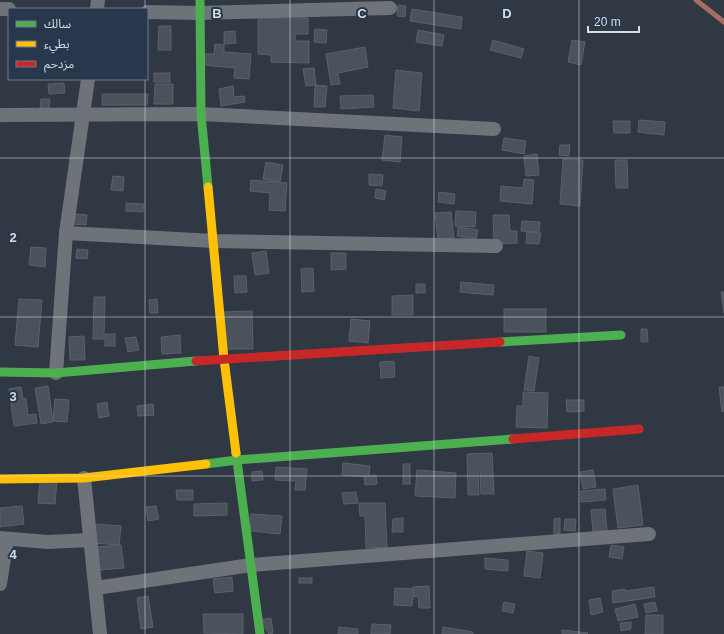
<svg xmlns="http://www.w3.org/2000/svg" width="724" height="634" font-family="Arial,'Noto Sans Arabic',sans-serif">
	<rect width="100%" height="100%" fill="#303843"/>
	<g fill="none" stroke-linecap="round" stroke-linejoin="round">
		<path stroke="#a56d63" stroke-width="5" d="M696,0L724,22"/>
	</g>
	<g fill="#4c525b" stroke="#5a616b">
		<path d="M398,5L406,6L405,17L397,16Z"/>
		<path d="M412,9L462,17L461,29L410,21Z"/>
		<path d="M258,18H308V34H295V41H309V63L271,62V55L258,54Z"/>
		<path d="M159,26H171V50H158Z"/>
		<path d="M315,29L327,30L326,43L314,42Z"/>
		<path d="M418,30L444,35L442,46L416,42Z"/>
		<path d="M235,31L236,43L224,44V32Z"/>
		<path d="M493,40L524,49L521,58L490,50Z"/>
		<path d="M572,40L585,42L581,65L568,62Z"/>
		<path d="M215,44L224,45V52L251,54L249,79L234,78L235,68L203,65L204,54H214Z"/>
		<path d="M365,47L368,67L338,73L340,84L331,85L326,54Z"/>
		<path d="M314,68L316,85L306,86L303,69Z"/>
		<path d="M396,70L422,73L419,111L393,108Z"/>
		<rect x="154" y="73" width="16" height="9"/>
		<path d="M64,83L65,93L49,94L48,84Z"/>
		<path d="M155,84H173V104H154Z"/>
		<path d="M315,85L327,86L325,107H314Z"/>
		<path d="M233,86L234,97L244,96L245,102L221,106L219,89Z"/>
		<path d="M102,94H148L147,105H102Z"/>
		<path d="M373,95L374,107L341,109L340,96Z"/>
		<path d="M41,99H50L49,109L40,108Z"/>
		<path d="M639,120L665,122L664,135L638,132Z"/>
		<path d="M613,121H630V133H614Z"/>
		<path d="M385,135L402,137L400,162L382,160Z"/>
		<path d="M504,138L526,141L524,154L502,150Z"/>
		<path d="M560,145H570L569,156L559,155Z"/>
		<path d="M537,154L539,175L526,176L524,156Z"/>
		<path d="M563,159L583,160L580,206L560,204Z"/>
		<path d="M615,160H627L628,188H616Z"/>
		<path d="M266,162L283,165L280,182L263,179Z"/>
		<path d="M369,174L383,175L382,186L369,185Z"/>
		<path d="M113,176L124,177L123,191L111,190Z"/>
		<path d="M524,179L534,180L532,204L500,201L501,186L523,188Z"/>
		<path d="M251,180L287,183L285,211L269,210L270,193L250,191Z"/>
		<path d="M376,189L386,191L384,200L375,198Z"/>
		<path d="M439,192L455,194L454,204L438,202Z"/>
		<path d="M126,203L144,204L143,212L126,211Z"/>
		<path d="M456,211L476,212L475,227L455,226Z"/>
		<path d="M451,212L454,238L438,240L435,213Z"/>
		<path d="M74,214L87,215L86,225L73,224Z"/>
		<path d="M493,215H509L510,231H517V243L494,244Z"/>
		<path d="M522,221L540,222L539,232L521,231Z"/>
		<path d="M458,227L478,230L476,239L457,236Z"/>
		<path d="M527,232L541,233L539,244L526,243Z"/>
		<path d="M31,247L46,248L45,267L29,265Z"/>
		<path d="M77,249L88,250L87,259L76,258Z"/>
		<path d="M266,251L269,273L255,275L252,253Z"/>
		<path d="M331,253H346V269L331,270Z"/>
		<path d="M313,268L314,291L302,292L301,269Z"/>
		<path d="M234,276H246L247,292L235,293Z"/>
		<path d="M461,282L494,285L493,295L460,292Z"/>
		<rect x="416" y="284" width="9" height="9"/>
		<path d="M721,292H724V313Z"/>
		<path d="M413,295V315H392V296Z"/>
		<path d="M94,297H105L104,339H93Z"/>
		<path d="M19,299L42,300L38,347L15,345Z"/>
		<path d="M157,299L158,313H150L149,300Z"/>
		<rect x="504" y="309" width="42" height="23"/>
		<path d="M252,311L253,349H223V312Z"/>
		<path d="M351,319L370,321L368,343L349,341Z"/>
		<path d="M641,329H647L648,342H641Z"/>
		<rect x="105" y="334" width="10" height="12"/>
		<path d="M180,335L181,353L162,354L161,337Z"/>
		<path d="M84,336L85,360H70L69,337Z"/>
		<path d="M136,337L139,350L128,352L125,338Z"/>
		<path d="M529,356L539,358L534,391L524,390Z"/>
		<path d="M394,361L395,377L381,378L380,362Z"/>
		<path d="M48,386L53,422L41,424L35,388Z"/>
		<path d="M21,387L23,399L26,398L28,415L36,414L37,423L14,426L9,389Z"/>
		<path d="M719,387H724V411L722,412Z"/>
		<path d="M523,392L548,393L547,428L516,427L517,406H523Z"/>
		<path d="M55,399L69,400L67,422L53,421Z"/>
		<path d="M566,400H584V411L567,412Z"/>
		<path d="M107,402L109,416L99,418L97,404Z"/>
		<path d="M153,404L154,415L138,416L137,406Z"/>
		<path d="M492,453L494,494H481L480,472H478L479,495H468L467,454Z"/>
		<path d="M343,463L370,466L369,477L342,475Z"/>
		<rect x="403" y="464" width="7" height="20"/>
		<path d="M276,467L307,469L305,490H295L296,481L275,480Z"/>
		<path d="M417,470L456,473L455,498L415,496Z"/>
		<path d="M593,470L596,487L583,489L580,472Z"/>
		<path d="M262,471L263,480L252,481V472Z"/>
		<path d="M376,475L377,484L365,485L364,477Z"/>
		<path d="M40,480L57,481L55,504L38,503Z"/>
		<path d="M638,485L643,525L618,528L613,489Z"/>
		<path d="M605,489L606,500L581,502V491Z"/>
		<path d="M176,490H193V500H177Z"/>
		<path d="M356,492L358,503L344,504L342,493Z"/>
		<path d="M227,503V515L194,516V504Z"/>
		<path d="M359,503H385L387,547L366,548L365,516H360Z"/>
		<path d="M22,506L24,524L0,527V508Z"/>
		<path d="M156,506L159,519L148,521L146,507Z"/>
		<path d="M605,509L607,531L593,532L591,510Z"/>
		<path d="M251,514L282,516L280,534L250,531Z"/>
		<path d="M403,518V532H392L393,519Z"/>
		<path d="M560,518V534H554V519Z"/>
		<path d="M565,519H576L575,531L564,530Z"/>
		<path d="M95,524L121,526L119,545L93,543Z"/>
		<path d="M121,545L124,568L100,570L97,547Z"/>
		<path d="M611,545L624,547L622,559L609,557Z"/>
		<path d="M527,551L543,553L540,578L524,576Z"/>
		<path d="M485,558L508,560V571L485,569Z"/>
		<path d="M232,577L233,591L215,593L213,579Z"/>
		<rect x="299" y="578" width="13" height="5"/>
		<path d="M429,586L430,608H419L418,596L413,597V587Z"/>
		<path d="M654,587L655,597L613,603L612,591L625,589V591Z"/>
		<path d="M395,588L414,589L412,606L394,605Z"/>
		<path d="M148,596L153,627L141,629L137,598Z"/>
		<path d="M600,598L603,612L591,615L589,600Z"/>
		<path d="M504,602L515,604L513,613L502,611Z"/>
		<path d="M655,602L657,611L646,613L644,604Z"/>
		<path d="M635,604L638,617L618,621L615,609Z"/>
		<path d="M203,614H243V634L204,633Z"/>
		<path d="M646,615H663V634H645Z"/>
		<path d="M271,618L273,633L269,634L259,620Z"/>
		<path d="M631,622V629L621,631L620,623Z"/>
		<path d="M372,624L391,625L390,634H371Z"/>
		<path d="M339,627L358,629V634H338Z"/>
		<path d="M443,627L473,632V634H442Z"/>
		<path d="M562,630L588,633L587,634H562Z"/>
	</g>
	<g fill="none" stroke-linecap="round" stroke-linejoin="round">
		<g stroke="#6e7379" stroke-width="14">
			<path d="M0,9H9"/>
			<path d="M97,9L98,0"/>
			<path d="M147,12L200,13L390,8"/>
			<path d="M0,115L201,114L494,129"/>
			<path d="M66,233L214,241L496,246"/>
			<path d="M56,373L66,233L88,79"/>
			<path d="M84,478L100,634"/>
			<path d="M0,538L48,542L90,540"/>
			<path d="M0,584L7,539"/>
			<path d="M96,588L251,565L649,534"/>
		</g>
		<g stroke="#4caf50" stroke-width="9">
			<path d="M200,0L201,114L208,187"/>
			<path d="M500,342L621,335"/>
			<path d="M0,372L56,373L196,361"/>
			<path d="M236,453L260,634"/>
			<path d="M206,464L237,460L513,439"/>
		</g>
		<g stroke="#ffc107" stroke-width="9">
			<path d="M208,187L224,359L236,453"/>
			<path d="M0,479L84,478L206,464"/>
		</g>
		<g stroke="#c62828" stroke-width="9">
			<path d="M196,361L500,342"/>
			<path d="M513,439L639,429"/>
		</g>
	</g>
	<path fill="none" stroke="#d4deeb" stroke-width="1" stroke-opacity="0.55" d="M145,0V9M290,0V634M434,0V634M579,0V634M145,79V634M0,158H724M0,317H724M0,476H724"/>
	<g font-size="13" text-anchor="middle" font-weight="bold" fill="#d4deeb" stroke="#28374b" stroke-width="4" stroke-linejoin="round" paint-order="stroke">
		<text x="217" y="18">B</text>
		<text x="362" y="18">C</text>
		<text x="507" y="18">D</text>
		<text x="13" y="242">2</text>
		<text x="13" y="401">3</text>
		<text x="13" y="559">4</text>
	</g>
	<rect x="8" y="8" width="140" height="72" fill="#28374b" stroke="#6d7a8b"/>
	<rect x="16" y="21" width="20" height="6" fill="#4caf50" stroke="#6d7a8b"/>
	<text x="44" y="28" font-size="12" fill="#d4deeb">سالك</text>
	<rect x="16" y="41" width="20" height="6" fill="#ffc107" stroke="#6d7a8b"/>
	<text x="44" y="48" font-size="12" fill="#d4deeb">بطيء</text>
	<rect x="16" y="61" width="20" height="6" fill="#c62828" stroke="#6d7a8b"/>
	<text x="44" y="68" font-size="12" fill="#d4deeb">مزدحم</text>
	<path d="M588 26v6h51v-6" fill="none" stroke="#d4deeb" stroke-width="2"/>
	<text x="594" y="26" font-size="12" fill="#d4deeb" stroke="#28374b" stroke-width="3" paint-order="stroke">20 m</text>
</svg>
